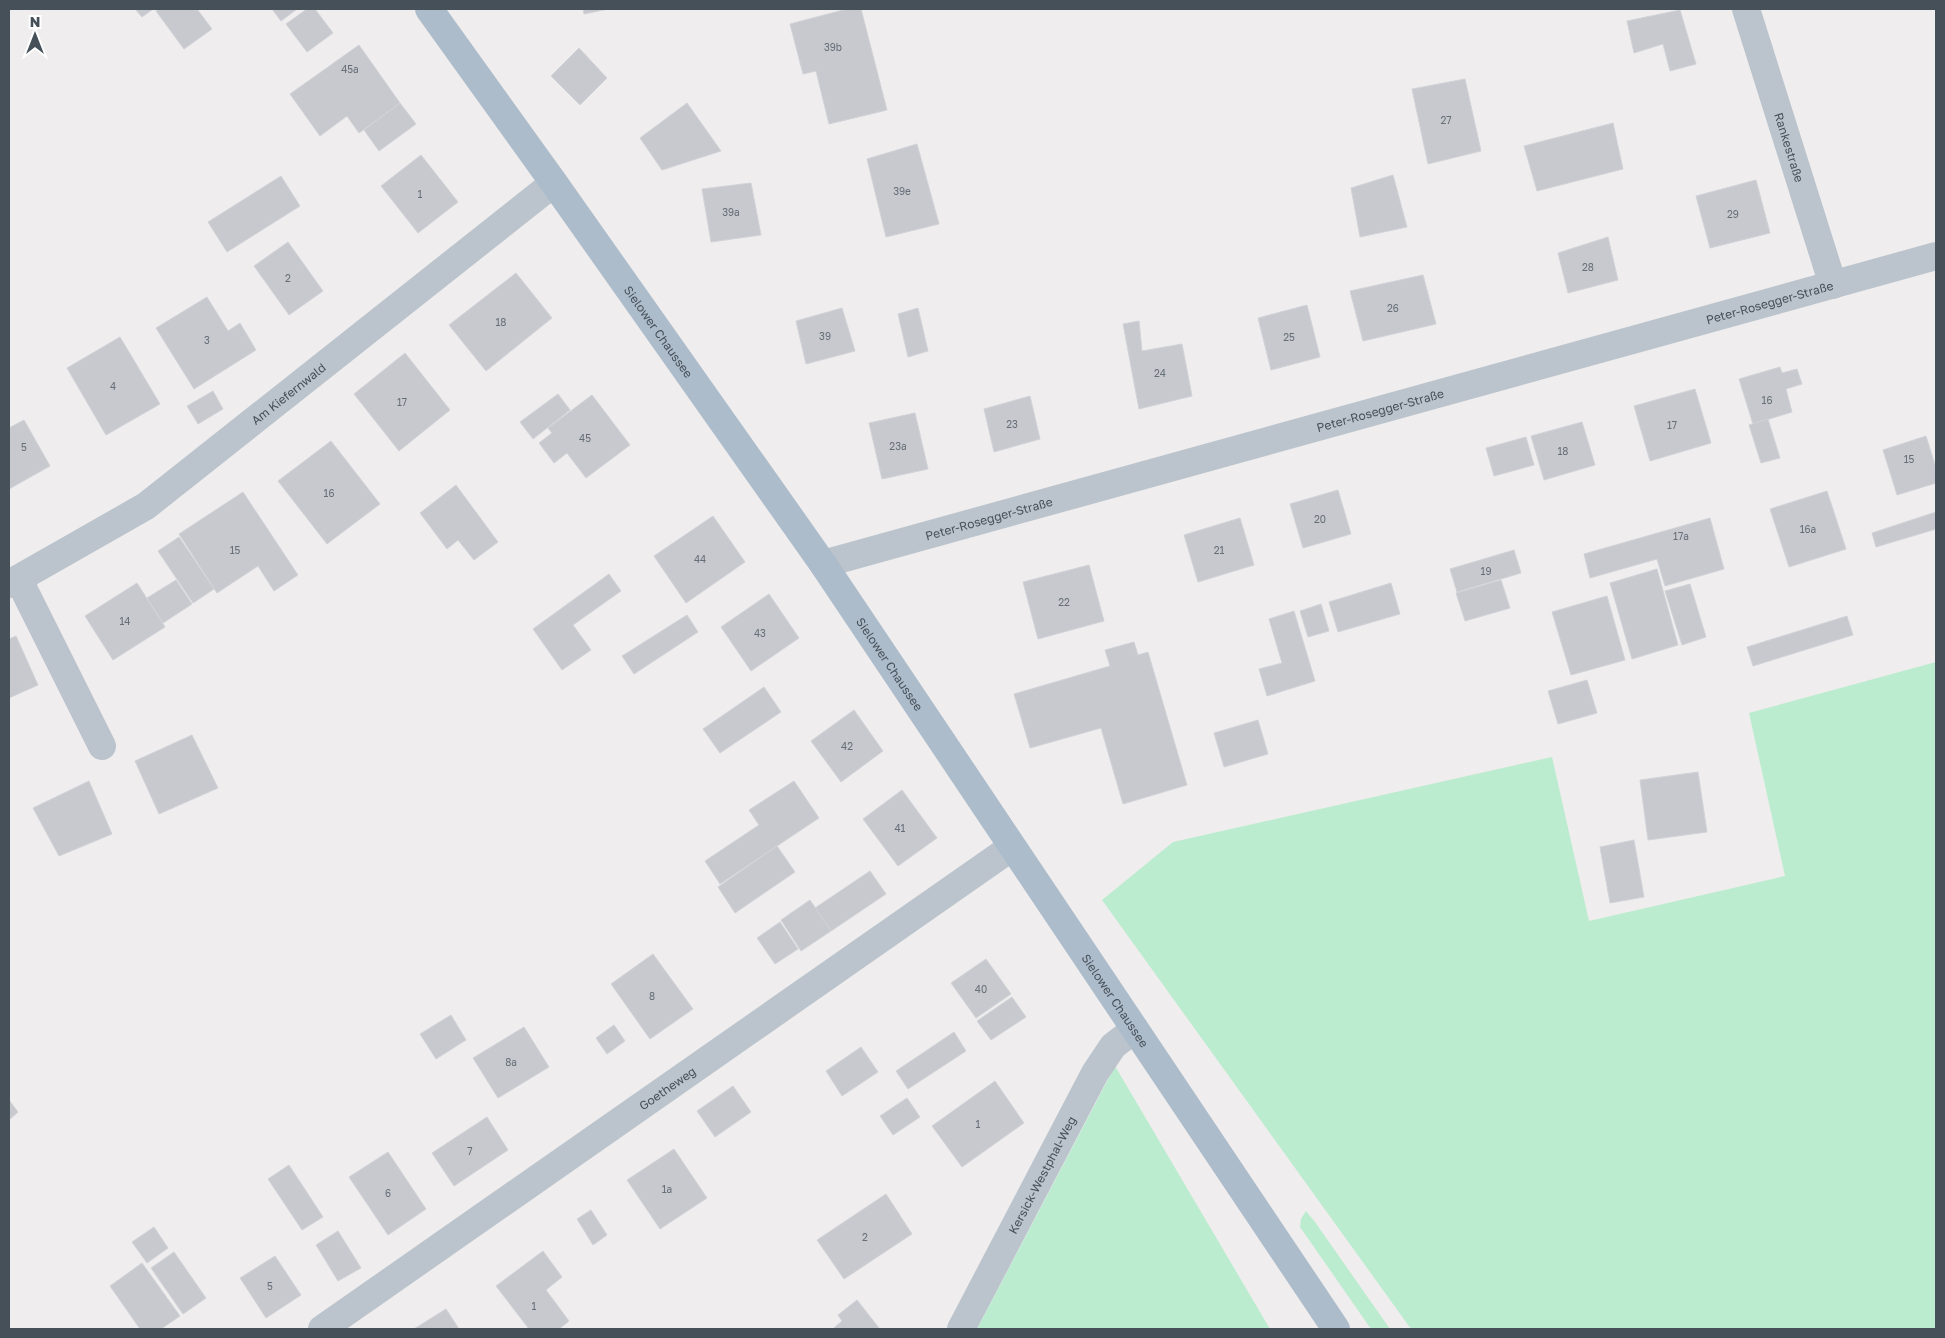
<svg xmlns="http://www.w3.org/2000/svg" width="1945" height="1338" font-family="'Golos Text',sans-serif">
	<rect width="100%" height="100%" fill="#efeded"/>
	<g fill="#bceccf">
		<path d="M1936,662V1329H1411L1102,900L1173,842L1552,757L1589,921L1785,876L1749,713Z"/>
		<path d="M1115,1066L1270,1329H977Z"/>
		<path d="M1306,1211L1315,1222L1390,1329H1371L1300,1227L1301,1219Z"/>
	</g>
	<g fill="#c7c9cf" stroke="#d1d3d8">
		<path d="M135,9H153L142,17Z"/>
		<path d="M159,9H197L212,29L184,49L156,11Z"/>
		<path d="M272,9H297L281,21Z"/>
		<path d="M307,9H315L333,33L307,52L286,24Z"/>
		<path d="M583,9H608L584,14Z"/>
		<path d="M847,9H861L887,110L829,124L816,71L803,74L790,24Z"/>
		<path d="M1680,10L1696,64L1670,71L1663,44L1634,53L1627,21Z"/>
		<path d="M359,45L400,103L359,133L347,116L320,136L290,94Z"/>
		<path d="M579,48L607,78L580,105L551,76Z"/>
		<path d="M1465,79L1481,151L1428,164L1412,89Z"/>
		<path d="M400,103L416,124L379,151L364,130Z"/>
		<path d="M687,103L721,151L662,170L640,138Z"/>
		<path d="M1613,123L1623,169L1537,191L1524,146Z"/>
		<path d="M917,144L939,224L886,237L867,159Z"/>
		<path d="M421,155L458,202L418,233L381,186Z"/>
		<path d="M1393,175L1407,227L1360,237L1351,188Z"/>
		<path d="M281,176L300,206L227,252L208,222Z"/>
		<path d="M1756,180L1770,233L1710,248L1696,196Z"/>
		<path d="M751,183L761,235L711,242L702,189Z"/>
		<path d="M1608,237L1618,280L1568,293L1558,253Z"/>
		<path d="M288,242L323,291L289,315L254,266Z"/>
		<path d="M516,273L552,318L486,371L449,325Z"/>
		<path d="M1423,275L1436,324L1363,341L1350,291Z"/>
		<path d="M207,297L228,331L240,323L256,350L194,389L156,328Z"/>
		<path d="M1307,305L1320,357L1271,370L1258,318Z"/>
		<path d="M842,308L855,351L806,364L796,321Z"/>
		<path d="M918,308L928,351L908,357L898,314Z"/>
		<path d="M1139,321L1142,351L1182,344L1192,396L1139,409L1123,324Z"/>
		<path d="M120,337L160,404L106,435L67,368Z"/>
		<path d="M405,353L450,410L399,451L354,394Z"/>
		<path d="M1780,367L1782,373L1797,369L1802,384L1786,389L1792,412L1753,424L1739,379Z"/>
		<path d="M1695,389L1711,443L1650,461L1634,406Z"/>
		<path d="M213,391L223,409L198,424L187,406Z"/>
		<path d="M558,394L570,410L533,439L520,422Z"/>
		<path d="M592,395L630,445L586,478L567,453L554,463L539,443L552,433L548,428Z"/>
		<path d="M1030,396L1040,439L994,452L984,409Z"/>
		<path d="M915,413L928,469L882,479L869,423Z"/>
		<path d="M1768,419L1780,458L1761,463L1749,425Z"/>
		<path d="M24,420L50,466L9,489V428Z"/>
		<path d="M1582,422L1595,465L1544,480L1531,436Z"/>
		<path d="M1926,436L1936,468V483L1897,495L1883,450Z"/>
		<path d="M1526,437L1534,465L1494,476L1486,448Z"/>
		<path d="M331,441L380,504L327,544L278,481Z"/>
		<path d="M456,485L498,542L474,560L458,540L447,549L420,513Z"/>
		<path d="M1338,490L1351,534L1303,548L1290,504Z"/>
		<path d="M1827,491L1846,549L1789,567L1770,509Z"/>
		<path d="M243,492L298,575L274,591L258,566L217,593L179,534Z"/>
		<path d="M1936,512V529L1876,547L1872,533Z"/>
		<path d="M713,516L745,562L686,603L654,556Z"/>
		<path d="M1240,518L1254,565L1198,582L1184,535Z"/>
		<path d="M1710,518L1724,569L1665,586L1657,559L1590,578L1584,554Z"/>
		<path d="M179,537L214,589L193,603L158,551Z"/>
		<path d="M1514,550L1521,573L1457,592L1450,569Z"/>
		<path d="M1089,565L1104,621L1038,639L1023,582Z"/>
		<path d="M1657,569L1678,645L1632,659L1610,583Z"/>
		<path d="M609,574L621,591L573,625L591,650L562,670L533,629Z"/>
		<path d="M176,580L192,604L163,623L147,598Z"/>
		<path d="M1501,580L1510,608L1465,621L1456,593Z"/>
		<path d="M137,583L165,627L113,660L85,616Z"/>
		<path d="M1391,583L1400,614L1338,632L1329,602Z"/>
		<path d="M1690,584L1706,637L1682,645L1665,591Z"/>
		<path d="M769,594L799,638L751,671L721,627Z"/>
		<path d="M1607,596L1625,660L1571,675L1552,612Z"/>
		<path d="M1321,604L1329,631L1308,637L1300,611Z"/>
		<path d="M1294,611L1315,681L1267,696L1259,669L1282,663L1269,619Z"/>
		<path d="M687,615L698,632L634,674L622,656Z"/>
		<path d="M1847,616L1853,635L1753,666L1747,647Z"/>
		<path d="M16,636L38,685L9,698V639Z"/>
		<path d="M1134,642L1138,655L1148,652L1187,785L1123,804L1101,728L1030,748L1014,694L1110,666L1105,650Z"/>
		<path d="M1587,680L1597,713L1558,724L1548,691Z"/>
		<path d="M764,687L781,712L720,753L703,729Z"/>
		<path d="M854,710L883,751L841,782L811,741Z"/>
		<path d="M1258,720L1268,754L1224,767L1214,733Z"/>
		<path d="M192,735L218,788L159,814L135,761Z"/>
		<path d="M1698,772L1707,832L1648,840L1640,780Z"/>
		<path d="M89,781L112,834L59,856L33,808Z"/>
		<path d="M794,781L819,818L720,884L705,861L759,825L749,810Z"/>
		<path d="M902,790L937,838L898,866L863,819Z"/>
		<path d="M1634,840L1644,897L1610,903L1600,847Z"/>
		<path d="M777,846L795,872L735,913L718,887Z"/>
		<path d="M870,871L886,894L831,931L815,908Z"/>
		<path d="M810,900L831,931L801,951L781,920Z"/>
		<path d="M780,922L798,949L775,964L757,938Z"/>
		<path d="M653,954L693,1009L650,1039L611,984Z"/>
		<path d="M986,959L1011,994L976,1018L951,983Z"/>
		<path d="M1012,997L1026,1017L991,1040L977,1021Z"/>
		<path d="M451,1015L466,1040L436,1059L420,1034Z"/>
		<path d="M614,1025L625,1041L607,1054L596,1038Z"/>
		<path d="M524,1027L549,1067L498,1098L473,1058Z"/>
		<path d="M954,1032L966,1051L908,1089L896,1071Z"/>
		<path d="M861,1047L878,1072L842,1096L826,1071Z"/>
		<path d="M995,1081L1024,1123L962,1167L932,1126Z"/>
		<path d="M733,1086L751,1112L715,1137L697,1111Z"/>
		<path d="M907,1098L920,1117L893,1135L880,1116Z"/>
		<path d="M9,1100L18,1112L9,1120Z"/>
		<path d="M487,1117L508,1150L454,1186L432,1153Z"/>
		<path d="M674,1149L707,1198L660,1229L627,1180Z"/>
		<path d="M388,1152L426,1209L388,1235L349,1177Z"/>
		<path d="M289,1165L323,1217L302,1230L268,1179Z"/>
		<path d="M886,1194L912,1234L844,1279L817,1240Z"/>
		<path d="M591,1210L607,1235L593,1245L577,1219Z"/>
		<path d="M154,1227L168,1248L147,1263L132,1242Z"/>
		<path d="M338,1231L361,1268L338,1281L316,1245Z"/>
		<path d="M543,1251L562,1277L546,1290L569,1321L559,1329H529L496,1286Z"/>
		<path d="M174,1252L206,1298L183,1314L151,1268Z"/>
		<path d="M275,1256L301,1295L266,1318L240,1278Z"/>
		<path d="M142,1263L180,1316L161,1329H140L110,1286Z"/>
		<path d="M857,1300L879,1328L876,1329H835L834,1328L842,1321L838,1315Z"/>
		<path d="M446,1309L459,1329H414Z"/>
	</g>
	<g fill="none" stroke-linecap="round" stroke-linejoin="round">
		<g stroke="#bbc4cc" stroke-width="28">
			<path id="s1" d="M1746,9L1833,285"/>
			<path id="s2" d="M823,564L1936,256"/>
			<path d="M19,580L102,746"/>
			<path id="s3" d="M9,584L146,506L554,183"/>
			<path id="s4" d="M322,1329L1012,847"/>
			<path id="s5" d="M961,1329L1095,1073L1113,1046L1135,1029"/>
		</g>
		<path stroke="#adbccb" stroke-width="28" id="s6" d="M429,9L554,183L823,564L1336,1329"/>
	</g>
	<g text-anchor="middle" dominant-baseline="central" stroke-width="5" stroke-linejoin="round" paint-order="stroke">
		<g font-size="10" fill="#666e76">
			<text x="833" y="47">39b</text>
			<text x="350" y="69">45a</text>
			<text x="1446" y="120">27</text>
			<text x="902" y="191">39e</text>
			<text x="420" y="194">1</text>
			<text x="731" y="212">39a</text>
			<text x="1733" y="214">29</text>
			<text x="1588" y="267">28</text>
			<text x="288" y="278">2</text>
			<text x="1393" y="308">26</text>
			<text x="501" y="322">18</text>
			<text x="825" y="336">39</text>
			<text x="1289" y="337">25</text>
			<text x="207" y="340">3</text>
			<text x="1160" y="373">24</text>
			<text x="113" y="386">4</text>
			<text x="1767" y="400">16</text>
			<text x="402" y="402">17</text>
			<text x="1012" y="424">23</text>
			<text x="1672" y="425">17</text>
			<text x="585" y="438">45</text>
			<text x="898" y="446">23a</text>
			<text x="24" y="447">5</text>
			<text x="1563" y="451">18</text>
			<text x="1909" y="459">15</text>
			<text x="329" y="493">16</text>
			<text x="1320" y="519">20</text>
			<text x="1808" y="529">16a</text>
			<text x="1681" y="536">17a</text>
			<text x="235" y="550">15</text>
			<text x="1219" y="550">21</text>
			<text x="700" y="559">44</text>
			<text x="1486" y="571">19</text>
			<text x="1064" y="602">22</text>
			<text x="125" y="621">14</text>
			<text x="760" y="633">43</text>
			<text x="847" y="746">42</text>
			<text x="900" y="828">41</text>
			<text x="981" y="989">40</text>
			<text x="652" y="996">8</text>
			<text x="511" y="1062">8a</text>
			<text x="978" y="1124">1</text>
			<text x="470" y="1151">7</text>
			<text x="667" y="1189">1a</text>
			<text x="388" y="1193">6</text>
			<text x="865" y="1237">2</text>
			<text x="270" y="1286">5</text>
			<text x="534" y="1306">1</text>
		</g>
		<g font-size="12" fill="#465059" stroke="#fff">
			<text stroke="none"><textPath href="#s1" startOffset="145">Rankestraße</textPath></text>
			<text stroke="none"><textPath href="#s2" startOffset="982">Peter-Rosegger-Straße</textPath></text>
			<text stroke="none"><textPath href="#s6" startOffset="396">Sielower Chaussee</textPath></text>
			<text stroke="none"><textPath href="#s3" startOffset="339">Am Kiefernwald</textPath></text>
			<text stroke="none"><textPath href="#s2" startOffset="578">Peter-Rosegger-Straße</textPath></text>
			<text stroke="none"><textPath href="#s2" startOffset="172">Peter-Rosegger-Straße</textPath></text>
			<text stroke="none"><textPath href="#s6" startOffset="801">Sielower Chaussee</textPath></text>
			<text stroke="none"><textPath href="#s6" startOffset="1206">Sielower Chaussee</textPath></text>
			<text stroke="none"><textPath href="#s4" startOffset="421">Goetheweg</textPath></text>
			<text stroke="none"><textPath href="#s5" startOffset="174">Kersick-Westphal-Weg</textPath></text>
		</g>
	</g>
	<rect width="1945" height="1338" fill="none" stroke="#465059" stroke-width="20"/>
	<g transform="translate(35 35)" stroke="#ffffff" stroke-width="4" paint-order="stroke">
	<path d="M0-4L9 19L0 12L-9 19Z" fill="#465059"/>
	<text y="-8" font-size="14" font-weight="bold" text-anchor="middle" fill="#465059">N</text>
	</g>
</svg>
